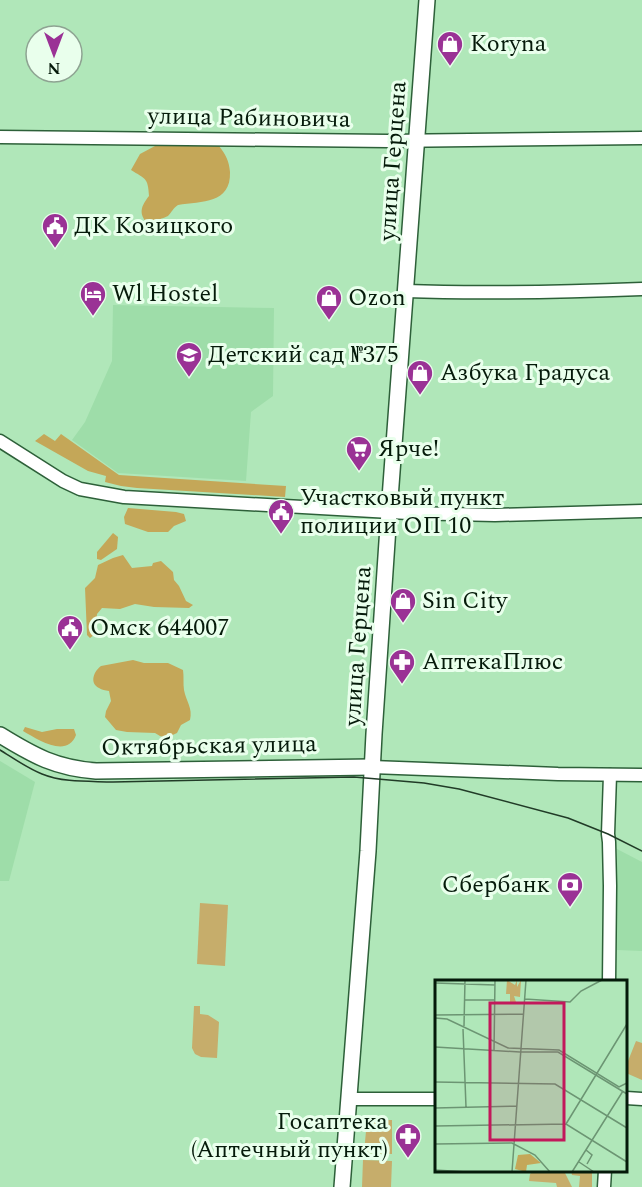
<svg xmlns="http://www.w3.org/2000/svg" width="642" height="1187" font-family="Spectral,serif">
	<rect width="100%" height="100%" fill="#b0e7b9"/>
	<g fill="#9edda9">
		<path d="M113,305L274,308L273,396L251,412L246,481L118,473L72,440L85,422L112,361Z"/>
		<path d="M0,761L35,782L9,881H0Z"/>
		<path d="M617,849L642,862V951L617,950Z"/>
	</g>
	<g fill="#c6ad6b">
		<path d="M200,903L228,905L225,966L197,964Z"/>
		<path d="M194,1006H200V1014L208,1015L219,1022L217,1058L201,1057L195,1054L192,1048Z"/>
		<path d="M636,1041L642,1043V1080L626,1073V1066Z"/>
		<path d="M367,1120H392V1154L364,1153Z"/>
		<path d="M363,1160L392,1161L391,1187H362Z"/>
		<path d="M535,1170L564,1171L572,1187H557L556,1183L529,1181L530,1174Z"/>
		<path d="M571,1171H592V1187H579L580,1176L572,1175Z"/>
	</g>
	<g fill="#c4a758">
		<path d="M155,146H219C226,155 229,161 230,172C231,204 202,201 178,205C173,208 172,212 168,216C164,218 154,221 148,224C138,214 141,206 149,196C148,177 145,179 131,170L140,154Z"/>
		<path d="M44,434L55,441L61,434L119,475L286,486L285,497L137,488L121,486L105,482L106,476L88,471L35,441Z"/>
		<path d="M128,508L176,512L184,514L186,521L174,526L168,532H148L125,524L124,517Z"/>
		<path d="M113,533L118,537L117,549L101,560L97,559V552Z"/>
		<path d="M123,555L132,568L152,566L153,563L161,561L173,572L174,580L179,586L186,601L193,605L189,608L154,607L135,604L120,609L102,608L97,614L95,634L90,638L87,635L85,588L95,578L98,565L113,558Z"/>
		<path d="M133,660L144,663H168L183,670C184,676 183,684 184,690C186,701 193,708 190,720L181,725L177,733L166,738L160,736L155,733L127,732L116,730L105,717L106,711L111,701L109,691C105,690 102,690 99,688C89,683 94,671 101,666Z"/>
		<path d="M25,727L42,732L57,729H74L76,735C67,759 37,739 23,731Z"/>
	</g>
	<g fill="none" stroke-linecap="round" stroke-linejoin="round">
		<g stroke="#2d6039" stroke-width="15">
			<g id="minor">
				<path d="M0,137L388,141L642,138"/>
				<path d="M406,291C484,294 563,292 642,289"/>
				<path d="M0,441L63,481L80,489L124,497L408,513L495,515L642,511"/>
				<path d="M372,767L558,774L642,775"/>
				<path d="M609,982L610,886L609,842L608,834L610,775"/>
				<path d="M626,1098L642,1099"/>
				<path d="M348,1099H436"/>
				<path d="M604,1187L605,1170"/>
			</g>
		</g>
		<g stroke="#2d6039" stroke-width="18">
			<g id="major">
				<path d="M0,735C34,756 56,768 96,771L372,767"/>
				<path d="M342,1187L368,851L374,734L389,512L427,0"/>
			</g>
		</g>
		<use href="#minor" stroke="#fff" stroke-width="12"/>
		<use href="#major" stroke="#fff" stroke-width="15"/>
		<path stroke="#213b27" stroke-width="1.5" d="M0,750C13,758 27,768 42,774C64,783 90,781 113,782L354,777L424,783L459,789L568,818L608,834L642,851"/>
	</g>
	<defs>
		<g id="shop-pin" transform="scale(1.35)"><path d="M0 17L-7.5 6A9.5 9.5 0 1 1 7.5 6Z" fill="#9a3295" stroke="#e9ffec"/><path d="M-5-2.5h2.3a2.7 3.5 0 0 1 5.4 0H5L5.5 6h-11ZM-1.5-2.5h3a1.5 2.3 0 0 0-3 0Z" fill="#fff"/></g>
		<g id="civic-pin" transform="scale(1.35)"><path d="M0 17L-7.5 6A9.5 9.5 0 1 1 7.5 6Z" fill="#9a3295" stroke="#e9ffec"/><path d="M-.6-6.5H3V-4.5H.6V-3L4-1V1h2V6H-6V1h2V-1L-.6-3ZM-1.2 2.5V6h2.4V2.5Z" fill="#fff"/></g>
		<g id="hotel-pin" transform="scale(1.35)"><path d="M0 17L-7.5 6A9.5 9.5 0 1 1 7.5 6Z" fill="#9a3295" stroke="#e9ffec"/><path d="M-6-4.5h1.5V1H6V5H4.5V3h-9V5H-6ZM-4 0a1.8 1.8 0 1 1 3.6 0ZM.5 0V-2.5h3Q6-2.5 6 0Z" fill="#fff"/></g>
		<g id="school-pin" transform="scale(1.35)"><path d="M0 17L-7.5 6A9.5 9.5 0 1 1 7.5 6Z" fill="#9a3295" stroke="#e9ffec"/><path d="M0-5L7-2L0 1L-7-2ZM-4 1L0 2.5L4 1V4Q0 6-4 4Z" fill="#fff"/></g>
		<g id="supermarket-pin" transform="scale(1.35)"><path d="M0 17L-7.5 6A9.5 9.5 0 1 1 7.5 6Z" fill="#9a3295" stroke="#e9ffec"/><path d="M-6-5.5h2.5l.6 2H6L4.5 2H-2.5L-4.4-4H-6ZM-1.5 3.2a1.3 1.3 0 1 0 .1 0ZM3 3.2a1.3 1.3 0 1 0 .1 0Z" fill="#fff"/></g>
		<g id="pharmacy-pin" transform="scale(1.35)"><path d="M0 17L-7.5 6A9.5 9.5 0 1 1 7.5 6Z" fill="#9a3295" stroke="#e9ffec"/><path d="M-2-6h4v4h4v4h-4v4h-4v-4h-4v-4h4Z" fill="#fff"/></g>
		<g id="bank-pin" transform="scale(1.35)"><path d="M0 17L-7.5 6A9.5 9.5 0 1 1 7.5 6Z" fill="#9a3295" stroke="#e9ffec"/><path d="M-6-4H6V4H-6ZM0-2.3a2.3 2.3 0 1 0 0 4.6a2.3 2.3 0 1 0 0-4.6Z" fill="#fff"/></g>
	</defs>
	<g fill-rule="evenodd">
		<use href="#shop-pin" x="450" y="44"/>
		<use href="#civic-pin" x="55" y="226"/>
		<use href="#hotel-pin" x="93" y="294"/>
		<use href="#shop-pin" x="329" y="298"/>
		<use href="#school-pin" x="189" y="355"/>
		<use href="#shop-pin" x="420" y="373"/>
		<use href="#supermarket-pin" x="359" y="449"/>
		<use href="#civic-pin" x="281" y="512"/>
		<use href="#shop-pin" x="403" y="601"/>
		<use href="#civic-pin" x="70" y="628"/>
		<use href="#pharmacy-pin" x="402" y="662"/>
		<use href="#bank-pin" x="570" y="885"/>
		<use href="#pharmacy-pin" x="408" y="1136"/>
	</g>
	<g text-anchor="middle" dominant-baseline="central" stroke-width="6" stroke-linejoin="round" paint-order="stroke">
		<g font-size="24" fill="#051a0a" stroke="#e9ffec" text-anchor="start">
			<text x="470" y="44">Koryna</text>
			<text x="74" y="226">ДК Козицкого</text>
			<text x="112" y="294">Wl Hostel</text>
			<text x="348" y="298">Ozon</text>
			<text x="208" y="355">Детский сад №375</text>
			<text x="440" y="373">Азбука Градуса</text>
			<text x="378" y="449">Ярче!</text>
			<text x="300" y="498">Участковый пункт<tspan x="300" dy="28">полиции ОП 10</tspan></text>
			<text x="422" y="601">Sin City</text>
			<text x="90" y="628">Омск 644007</text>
			<text x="422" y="662">АптекаПлюс</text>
			<text x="550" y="885" text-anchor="end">Сбербанк</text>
			<text x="388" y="1122" text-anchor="end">Госаптека<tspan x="388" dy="28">(Аптечный пункт)</tspan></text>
		</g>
		<g font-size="24" fill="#051a0a" stroke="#e9ffec">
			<text transform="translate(249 118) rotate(1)">улица Рабиновича</text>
			<text transform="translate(393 161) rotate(-86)">улица Герцена</text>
			<text transform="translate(358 646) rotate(-86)">улица Герцена</text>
			<text transform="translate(209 746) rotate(-1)">Октябрьская улица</text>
		</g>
	</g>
	<g transform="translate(435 980)">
		<rect width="192" height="192" fill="#b0e7b9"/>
		<path d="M72,0L80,5L82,0V7L86,0L85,17L79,16L81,22H75V14H71Z" fill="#c6ad6b"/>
		<path d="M95,174L106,183L92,185L91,192L80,189L83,175Z" fill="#c4a758"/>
		<path fill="none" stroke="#6c9573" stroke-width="1.5" d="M0,3L60,5M90,19L135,22L146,11L167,0M30,20H60M0,35L89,34M0,38L12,39L73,68L124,70L184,107L192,103M29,46L30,0M28,49L31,127M0,67L85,72M59,71L60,0M86,72H123L192,114M0,102L120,104L192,148M0,128L82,126M131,144L192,44M0,146L131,144L192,182M0,164L77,163L100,175L115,192M151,170L157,175L152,184M144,182L159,192M0,190L32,192M77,192L91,0M137,192L188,111"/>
		<path fill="#c2185b" fill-opacity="0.15" stroke="#c2185b" stroke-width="3" d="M55,23H129V160H55Z"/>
		<rect width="192" height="192" fill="none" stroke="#051a0a" stroke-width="3"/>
	</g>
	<g transform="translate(54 54) rotate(180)"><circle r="28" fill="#e9ffec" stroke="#8ea392" stroke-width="1.5"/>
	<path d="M0-4.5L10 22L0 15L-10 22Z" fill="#9a3295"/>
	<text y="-9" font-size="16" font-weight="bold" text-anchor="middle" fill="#051a0a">N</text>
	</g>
</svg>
